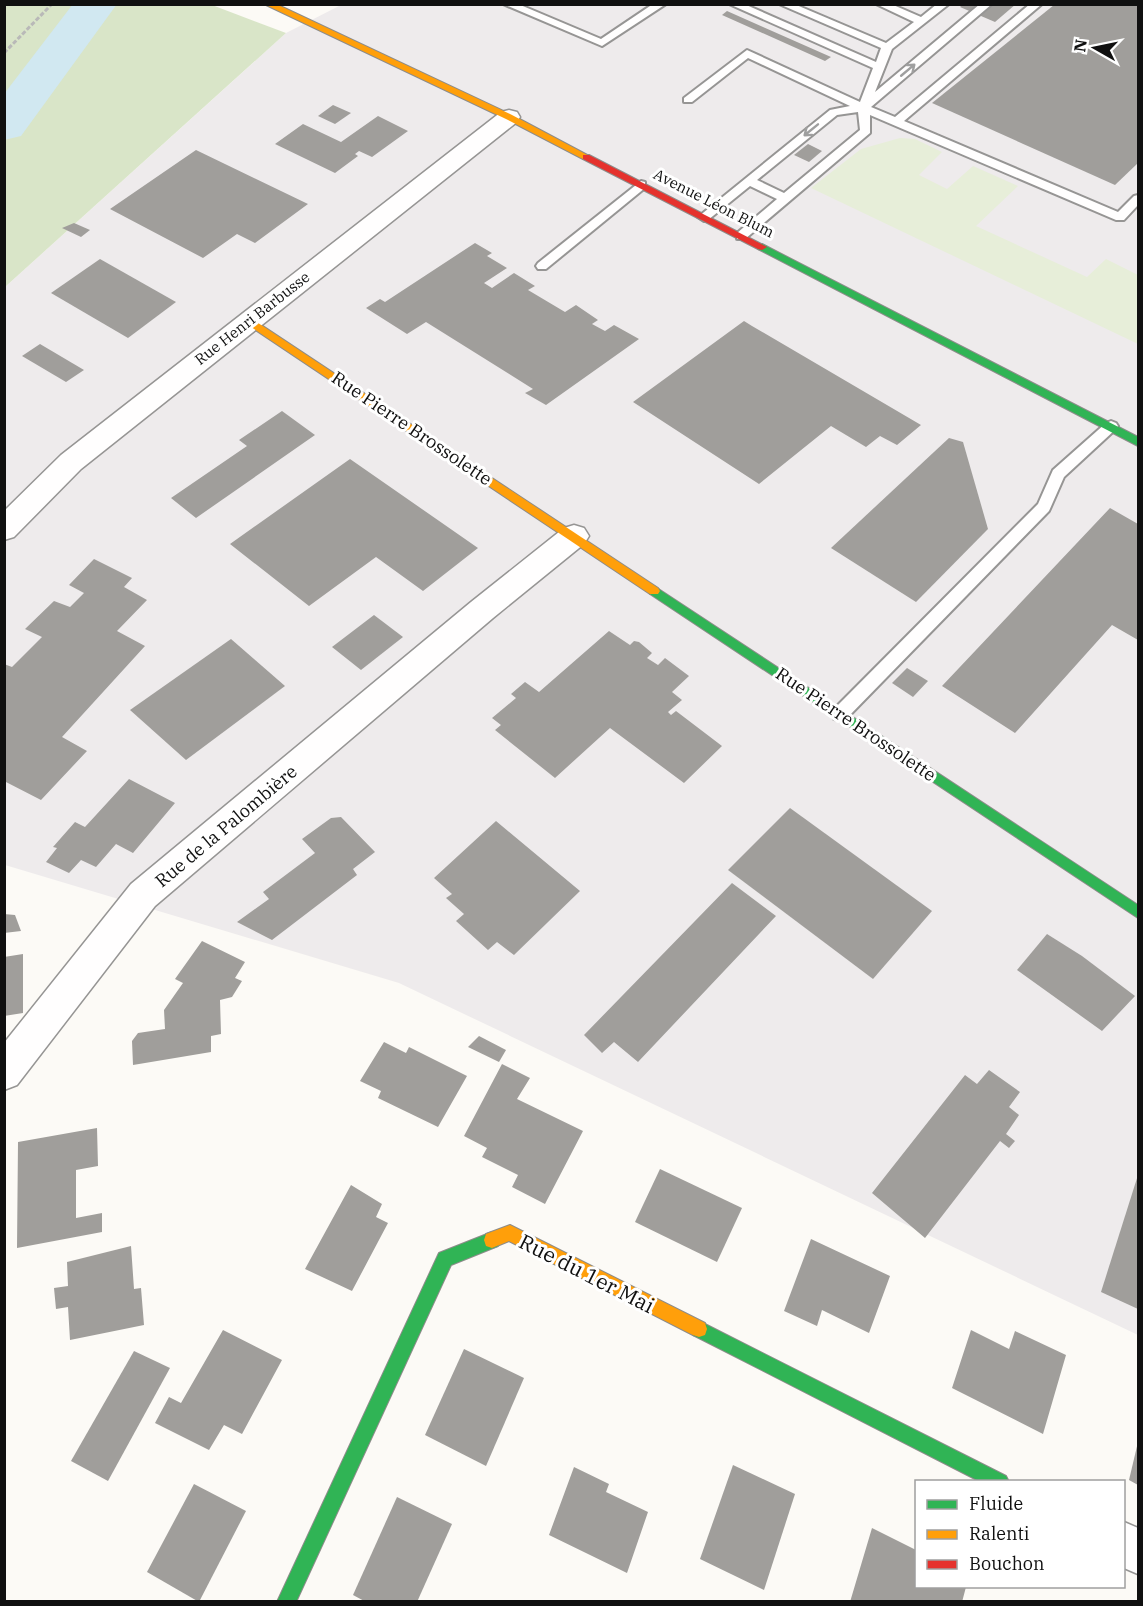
<svg xmlns="http://www.w3.org/2000/svg" width="1143" height="1606" font-family="'IBM Plex Serif',serif">
	<rect width="100%" height="100%" fill="#fcfaf6"/>
	<path fill="#eeebec" d="M341,5H1138V1335L399,983L5,865L4,288L286,33Z"/>
	<path fill="#e7eed9" d="M900,138L915,139L942,152L919,175L947,189L973,166L1018,186L976,226L1087,277L1106,259L1138,275V344L811,188L861,149Z"/>
	<path fill="#d9e5c8" d="M5,5H212L286,33L5,287Z"/>
	<g fill="none" stroke-linecap="round" stroke-linejoin="round">
		<path fill="#d1e8f1" fill-rule="evenodd" d="M73,4H117L21,136L4,140V94Z"/>
	</g>
	<g fill="#a09e9b">
		<path d="M963,4H1016L995,22L960,7Z"/>
		<path d="M1054,5H1138V163L1115,185L932,103Z"/>
		<path d="M727,11L763,27L831,57L825,61L722,15Z"/>
		<path d="M333,105L351,113L335,124L318,116Z"/>
		<path d="M378,116L408,131L372,157L359,151L355,154L358,156L335,173L275,144L303,124L341,142Z"/>
		<path d="M808,144L822,151L809,162L794,155Z"/>
		<path d="M196,150L308,204L255,243L237,234L203,258L110,209Z"/>
		<path d="M74,223L90,230L81,237L62,228Z"/>
		<path d="M475,243L492,253L487,256L507,268L484,283L492,288L514,273L535,286L528,290L565,312L576,305L598,320L592,324L605,331L614,325L639,339L546,405L525,393L533,389L426,322L407,334L366,308L380,299L385,302Z"/>
		<path d="M100,259L176,302L128,338L51,293Z"/>
		<path d="M744,321L752,326L921,425L897,445L880,436L866,447L831,426L759,484L633,402Z"/>
		<path d="M40,344L84,370L66,382L22,356Z"/>
		<path d="M282,411L315,435L196,518L171,498L247,446L239,440Z"/>
		<path d="M949,438L963,442L988,529L916,602L831,548Z"/>
		<path d="M350,459L478,548L423,591L376,557L309,606L230,544Z"/>
		<path d="M1110,508L1138,524V640L1112,625L1015,733L942,686Z"/>
		<path d="M94,559L132,578L124,587L147,600L117,631L145,646L62,737L87,751L41,800L4,781V664L12,667L42,637L25,629L54,601L70,607L84,593L69,585Z"/>
		<path d="M374,615L403,637L361,670L332,647Z"/>
		<path d="M609,631L630,645L634,641L639,642L652,653L647,658L658,665L665,658L689,676L672,692L682,700L668,712L671,715L676,711L722,746L684,783L610,728L555,778L495,730L501,725L492,718L516,698L511,694L525,682L539,692Z"/>
		<path d="M231,639L285,686L186,760L130,710Z"/>
		<path d="M907,668L928,681L913,697L892,683Z"/>
		<path d="M129,779L175,803L133,853L116,844L96,867L81,860L69,873L46,862L57,848L53,847L75,822L85,827Z"/>
		<path d="M790,808L932,911L873,979L728,870Z"/>
		<path d="M341,817L375,852L353,869L357,875L272,940L237,922L269,899L263,892L315,853L302,839L331,818Z"/>
		<path d="M496,821L580,891L514,955L497,942L488,950L456,921L464,914L446,898L452,894L434,878Z"/>
		<path d="M732,883L776,916L638,1062L614,1042L602,1053L584,1035Z"/>
		<path d="M4,914L15,915L21,931L4,933Z"/>
		<path d="M1047,934L1082,956L1135,996L1102,1031L1017,970Z"/>
		<path d="M202,941L245,962L235,978L242,981L232,997L220,1000L221,1034L211,1036V1052L133,1065L132,1041L138,1033L165,1029L164,1010L183,983L175,979Z"/>
		<path d="M23,954V1013L4,1016V957Z"/>
		<path d="M479,1036L506,1050L499,1062L468,1047Z"/>
		<path d="M384,1042L406,1053L409,1047L467,1076L438,1127L378,1098L381,1091L360,1081Z"/>
		<path d="M502,1064L530,1078L517,1099L583,1131L545,1204L512,1187L518,1175L482,1157L487,1148L464,1136Z"/>
		<path d="M989,1070L1020,1092L1009,1107L1019,1115L1006,1134L1015,1141L1009,1148L1000,1141L925,1238L872,1193L965,1075L977,1084Z"/>
		<path d="M97,1128L98,1166L76,1170V1218L102,1213V1232L17,1248L18,1142Z"/>
		<path d="M660,1169L742,1208L717,1262L635,1222Z"/>
		<path d="M1138,1175V1309L1101,1292Z"/>
		<path d="M351,1185L382,1204L376,1217L388,1223L352,1291L305,1269Z"/>
		<path d="M811,1239L890,1276L869,1333L822,1310L817,1326L784,1311Z"/>
		<path d="M131,1246L134,1289L141,1288L144,1325L70,1340L68,1307L56,1309L54,1288L68,1286L67,1262Z"/>
		<path d="M223,1330L282,1360L242,1434L224,1425L209,1450L155,1423L169,1397L181,1403Z"/>
		<path d="M971,1330L1009,1349L1015,1331L1066,1355L1043,1434L952,1388Z"/>
		<path d="M464,1349L524,1378L486,1466L425,1435Z"/>
		<path d="M134,1351L170,1368L108,1481L71,1461Z"/>
		<path d="M1138,1442V1485L1129,1480Z"/>
		<path d="M733,1465L795,1494L764,1590L700,1559Z"/>
		<path d="M574,1467L609,1484L606,1492L648,1512L627,1573L549,1535Z"/>
		<path d="M194,1484L246,1511L199,1602L147,1572Z"/>
		<path d="M397,1497L452,1524L417,1602H366L353,1595Z"/>
		<path d="M872,1528L916,1550V1587H966L962,1602H850Z"/>
	</g>
	<g fill="none" stroke-linecap="round" stroke-linejoin="round">
		<g stroke="#969594" stroke-width="4">
			<g id="lane">
				<path d="M503,4H518L601,39L653,4H666L602,46Z"/>
				<path d="M729,4H744L876,62L881,48L779,4H794L886,43L914,22L876,4H891L921,17L937,4H949L892,49L875,92L980,4H992L871,107L895,117L1030,4H1042L904,121L1118,212L1134,196L1138,195V205L1124,220H1116L870,115V133L745,239H737V233L777,199L750,186L708,220L704,221L698,217L830,110L850,106L748,58L692,102H684V98L747,50L860,102L873,68ZM858,112L860,130L784,193L757,180L837,115Z"/>
				<path d="M641,181L645,182V188L546,269H538L536,266L538,263Z"/>
				<path d="M1111,421L1116,423L1118,426L1116,429L1064,477L1049,511L846,719L840,720L834,719L832,714L834,709L1038,504L1053,470L1106,423Z"/>
			</g>
		</g>
		<g stroke="#969594" stroke-width="3">
			<g id="street">
				<path d="M509,110L517,112L520,117L517,122L81,469L14,537L4,540V511L61,455L501,112Z"/>
				<path d="M574,525L584,528L589,536L584,544L493,618L155,906L17,1085L4,1090V1043L131,884L471,602L564,528Z"/>
				<path d="M1124,1522L1138,1528V1574L1124,1568Z"/>
			</g>
		</g>
		<g stroke="#8d8c8a" stroke-width="2">
			<g id="fast">
				<path d="M762,244L1138,437V446L758,249V245Z"/>
				<path d="M654,586L1138,905V918L650,594L648,591L650,588Z"/>
				<path d="M492,1232L498,1234L500,1240L498,1246L451,1265L296,1602H277L439,1253Z"/>
				<path d="M699,1321L1006,1476L1009,1482H981L693,1335L691,1329L693,1323Z"/>
			</g>
		</g>
		<g stroke="#8d8c8a" stroke-width="2">
			<g id="slow">
				<path d="M264,4H276L512,115L591,157L583,159L506,119Z"/>
				<path d="M249,317L658,588L660,591L658,594H650L245,323L244,321Z"/>
				<path d="M510,1225L705,1323L707,1329L705,1335L699,1337L693,1335L509,1241L492,1248L486,1246L484,1240L486,1234Z"/>
			</g>
		</g>
		<g stroke="#8d8c8a" stroke-width="2">
			<path id="jam" d="M583,155H589L767,247L762,250L758,249L583,159Z"/>
		</g>
		<path stroke="#b9b9b8" stroke-width="3" stroke-dasharray="4.5 2" stroke-linecap="butt" d="M4,53L52,4"/>
		<use href="#lane" fill="#fffefe" fill-rule="evenodd"/>
		<use href="#street" fill="#fffefe" fill-rule="evenodd"/>
		<use href="#fast" fill="#30b455" fill-rule="evenodd"/>
		<use href="#slow" fill="#ff9f0a" fill-rule="evenodd"/>
		<use href="#jam" fill="#e5322d" fill-rule="evenodd"/>
	</g>
	<defs><path id="oneway-shaft" d="M-6 0H5M1.5-3L5.5 0L1.5 3" fill="none" stroke-width="1.6" stroke-linecap="round" stroke-linejoin="round" transform="scale(1.5)"/></defs>
	<g stroke="#9f9f9f">
		<use href="#oneway-shaft" transform="translate(908 70) rotate(-40)"/>
		<use href="#oneway-shaft" transform="translate(811 130) rotate(141)"/>
	</g>
	<g text-anchor="middle" dominant-baseline="central" stroke-width="6" stroke-linejoin="round" paint-order="stroke">
		<g font-size="15" fill="#101010" stroke="#fff">
			<text transform="translate(714 203) rotate(27)">Avenue Léon Blum</text>
			<text transform="translate(252 318) rotate(-38)">Rue Henri Barbusse</text>
		</g>
		<g font-size="18" fill="#101010" stroke="#fff">
			<text transform="translate(412 428) rotate(34)">Rue Pierre Brossolette</text>
			<text transform="translate(856 724) rotate(34)">Rue Pierre Brossolette</text>
			<text transform="translate(226 826) rotate(-40)">Rue de la Palombière</text>
		</g>
		<g font-size="21" fill="#101010" stroke="#fff">
			<text transform="translate(587 1273) rotate(27)">Rue du 1er Mai</text>
		</g>
	</g>
	<rect width="1143" height="1606" fill="none" stroke="#101010" stroke-width="12"/>
	<rect x="915" y="1480" width="210" height="108" fill="#ffffff" stroke="#9f9f9f" stroke-width="1.5"/>
	<rect x="927" y="1500" width="30" height="9" fill="#30b455" stroke="#9f9f9f" stroke-width="1.5"/>
	<text x="969" y="1510" font-size="18" fill="#101010">Fluide</text>
	<rect x="927" y="1530" width="30" height="9" fill="#ff9f0a" stroke="#9f9f9f" stroke-width="1.5"/>
	<text x="969" y="1540" font-size="18" fill="#101010">Ralenti</text>
	<rect x="927" y="1560" width="30" height="9" fill="#e5322d" stroke="#9f9f9f" stroke-width="1.5"/>
	<text x="969" y="1570" font-size="18" fill="#101010">Bouchon</text>
	<g transform="translate(1095 48) rotate(279)" stroke="#ffffff" stroke-width="4.5" paint-order="stroke">
	<path d="M0-4.5L10 22L0 15L-10 22Z" fill="#101010"/>
	<text y="-9" font-size="16" font-weight="bold" text-anchor="middle" fill="#101010">N</text>
	</g>
</svg>
